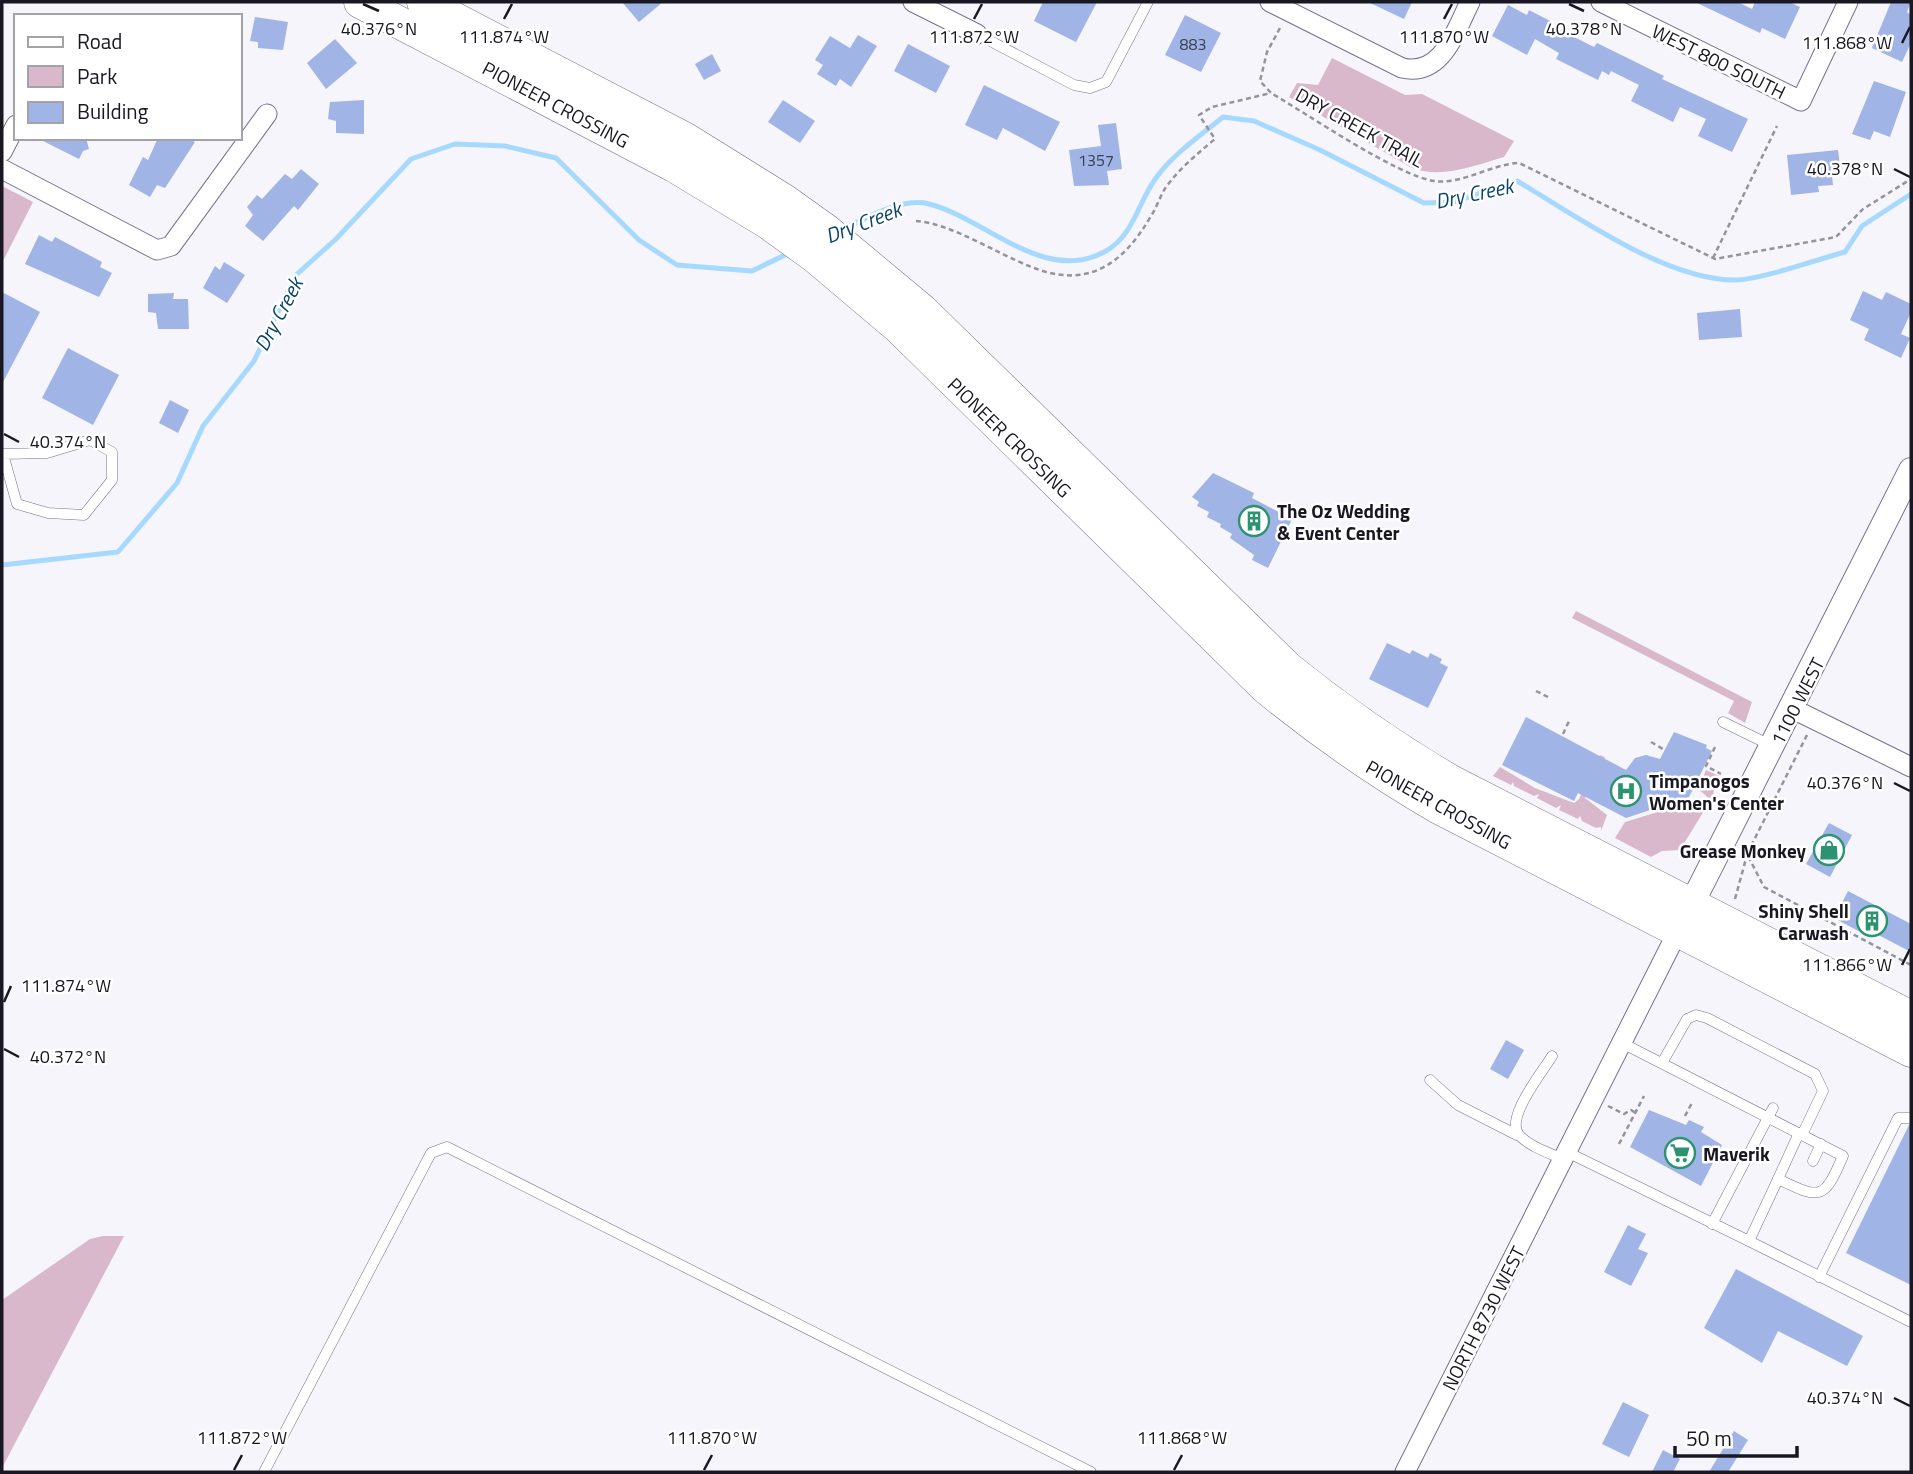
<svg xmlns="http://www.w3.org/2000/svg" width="1913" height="1474" font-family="'Titillium Web',sans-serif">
	<rect width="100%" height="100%" fill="#f5f5fb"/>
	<g fill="#dab8cb">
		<path d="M1332,58L1405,95L1422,94L1514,141L1504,157C1473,166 1442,179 1412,168L1289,97L1297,83L1318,85Z"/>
		<path d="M2,186L33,202L2,263Z"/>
		<path d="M1576,611L1752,702L1745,723L1728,713L1734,701L1572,618Z"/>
		<path d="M1600,755L1605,757L1585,798L1607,815L1601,831V827L1596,828L1582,821L1580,816L1578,819L1559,810L1561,805L1556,808L1537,798L1539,794L1534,796L1514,786L1513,782L1511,785L1493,776L1500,767L1535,788L1574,803L1579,799Z"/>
		<path d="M1706,770L1719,776L1711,800L1698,789Z"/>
		<path d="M1693,801L1707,806L1680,850L1662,851L1651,857L1615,838L1625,822Z"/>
		<path d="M103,1236H124L2,1468V1300L90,1239Z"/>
	</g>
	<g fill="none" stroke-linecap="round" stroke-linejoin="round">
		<g stroke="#a7d9ff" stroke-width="5">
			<path d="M843,229C866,218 902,197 929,204C985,218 1045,286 1106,251C1134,235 1138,202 1156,178C1173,154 1201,135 1223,117L1254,121L1320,150L1424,203L1454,202L1517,181C1577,216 1665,280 1735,280C1760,280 1818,259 1845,252L1862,226L1911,194"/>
			<path d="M2,565L118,552L177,483L203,426L254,361L296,275L336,239L411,159L455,144L505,146L556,158L639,240L677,265L752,271L789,253"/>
		</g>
	</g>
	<g fill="#a0b4e5">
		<path d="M622,2H663L639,22Z"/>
		<path d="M1043,2H1097L1076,42L1034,21Z"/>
		<path d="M1368,2H1412L1404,19Z"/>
		<path d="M1695,2H1738L1752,9L1755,2H1789L1800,7L1785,39L1762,28L1760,33Z"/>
		<path d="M1891,2H1911L1907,12L1911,15V43L1902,62L1872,48Z"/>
		<path d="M1508,5L1527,15L1529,10L1554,23L1552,26L1594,47L1597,43L1664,76L1662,79L1748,119L1732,152L1698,136L1706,119L1680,107L1673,122L1631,101L1639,85L1611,71L1609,75L1602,71L1598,80L1556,59L1559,53L1535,39L1527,55L1492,36Z"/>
		<path d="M1185,15L1221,33L1201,72L1165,55Z"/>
		<path d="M255,17L288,22L283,50L258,48V42L250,41Z"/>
		<path d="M858,35L877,46L851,87L840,79L836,86L817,74L823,65L815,60L830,36L850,48Z"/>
		<path d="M335,39L357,63L326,89L307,63Z"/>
		<path d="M908,44L950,66L936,93L894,71Z"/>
		<path d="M712,54L721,71L704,80L695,64Z"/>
		<path d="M1874,81L1906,92L1890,137L1874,131L1870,140L1852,134Z"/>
		<path d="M984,85L1060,122L1045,151L1003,128L997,140L965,125Z"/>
		<path d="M364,100V134L336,133V121L328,119L330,102Z"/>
		<path d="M783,100L815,121L800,143L768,122Z"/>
		<path d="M1116,123L1122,169L1107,171L1109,185L1074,186L1069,150L1101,146L1098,125Z"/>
		<path d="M37,138H86L89,149L83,151L79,159Z"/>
		<path d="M158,138H186L195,142L165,188L157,185L150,197L129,185L143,157L148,160Z"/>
		<path d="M1838,150L1840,166L1831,167L1833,185L1818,186L1819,192L1791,195L1787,155Z"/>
		<path d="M301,169L319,184L298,210L294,206L263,241L245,226L253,215L247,207L257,195L262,199L285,174L292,179Z"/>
		<path d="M39,235L52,242L55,237L102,262L100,267L112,273L99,297L25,264Z"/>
		<path d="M224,262L245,275L227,303L203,288L215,266L220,270Z"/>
		<path d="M1863,291L1882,300L1886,292L1911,304V312L1901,334L1910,338L1901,358L1864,340L1869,329L1850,320Z"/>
		<path d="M2,292L40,312L2,384Z"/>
		<path d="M174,293L173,299H188L189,329H158L156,313L148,312V294Z"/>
		<path d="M1740,309L1742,337L1699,340L1697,313Z"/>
		<path d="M68,348L119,375L93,425L42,398Z"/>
		<path d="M170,400L189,410L178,433L159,423Z"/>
		<path d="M1213,473L1254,493L1252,498L1292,519L1268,568L1252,560L1254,555L1230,538L1232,534L1220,527L1221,524L1207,517L1209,512L1197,506L1199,502L1192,497Z"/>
		<path d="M1387,643L1410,654L1412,650L1428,658L1430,653L1442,659L1440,663L1448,667L1428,708L1369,679Z"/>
		<path d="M1526,717L1626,770L1635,758L1646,755L1660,759L1674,732L1707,745L1706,748L1712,751L1689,797L1626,818L1578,793L1574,801L1502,765Z"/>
		<path d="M1829,823L1852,835L1830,877L1806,864Z"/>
		<path d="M1848,891L1911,924V952L1865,928L1862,933L1834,918Z"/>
		<path d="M1506,1040L1524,1050L1508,1079L1490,1069Z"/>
		<path d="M1649,1110L1686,1125L1689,1120L1704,1127L1701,1132L1722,1145L1701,1186L1630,1147Z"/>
		<path d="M1909,1125H1911V1285L1846,1253Z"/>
		<path d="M1628,1225L1646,1234L1638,1249L1648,1253L1631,1286L1604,1272Z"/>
		<path d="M1736,1269L1863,1336L1847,1366L1778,1331L1762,1363L1704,1328Z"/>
		<path d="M1623,1402L1649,1415L1629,1457L1602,1444Z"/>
		<path d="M1734,1431L1748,1440L1728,1472H1709Z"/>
		<path d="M1663,1450L1680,1459L1673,1472H1652Z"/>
	</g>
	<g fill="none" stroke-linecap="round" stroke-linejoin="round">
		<g stroke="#77728d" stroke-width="11">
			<g id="service">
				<path d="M977,34L1074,85L1090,88L1106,82L1148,2"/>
				<path d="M2,454L47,453L90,440L112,452V480L84,515L48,513L17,504L3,454"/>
				<path d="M1723,722L1770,745"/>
				<path d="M1552,1056C1542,1073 1503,1120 1520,1136C1531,1147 1549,1153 1563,1159"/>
				<path d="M1662,1063L1687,1019L1696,1015L1707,1018L1815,1074L1823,1091L1802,1135"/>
				<path d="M1430,1080L1458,1105L1517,1135"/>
				<path d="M1567,1152L1749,1241L1778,1179C1821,1200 1824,1200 1843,1156L1622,1043"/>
				<path d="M1813,1161L1821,1144"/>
				<path d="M1778,1179L1799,1133"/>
				<path d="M1712,1224L1773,1108"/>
				<path d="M1749,1241L1911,1322"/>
				<path d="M1819,1277L1898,1118H1911"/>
				<path d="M264,1472L431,1153L447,1147L1091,1472"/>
			</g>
		</g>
		<g stroke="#77728d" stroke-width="21">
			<g id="minor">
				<path d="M913,2L977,34"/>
				<path d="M1270,2L1402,68C1442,77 1455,32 1470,2"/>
				<path d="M1601,2L1801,101L1848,2"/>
				<path d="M2,152L16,125"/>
				<path d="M2,169L157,250L171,246L267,114"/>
				<path d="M1793,709L1911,767"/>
				<path d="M1405,1472L1678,931"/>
			</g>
		</g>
		<g stroke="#77728d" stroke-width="26">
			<path id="tertiary" d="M1684,919L1911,470"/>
		</g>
		<g stroke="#77728d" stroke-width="33">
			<g id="trunk">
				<path d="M360,2L674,166L768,223L815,257L899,328L1266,688C1321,733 1377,772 1437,807L1911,1051"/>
				<path d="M423,2L686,139L784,200L826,230L922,310L1288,668C1340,710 1393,747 1451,781L1911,1017"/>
			</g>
		</g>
		<g stroke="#95949c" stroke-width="2.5" stroke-dasharray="5 3.5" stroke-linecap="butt">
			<path d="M1280,28L1267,52L1260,81L1271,93C1309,115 1396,175 1434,181C1462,185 1491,164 1519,163L1715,259L1836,237L1863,209L1911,179"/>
			<path d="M916,221C950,223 996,253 1029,266C1086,290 1122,266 1151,216C1157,207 1160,196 1166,187C1180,168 1197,154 1215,139L1199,115L1212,107L1271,93"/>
			<path d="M1713,258L1777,126"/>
			<path d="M1536,691L1548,697"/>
			<path d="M1563,734L1570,719"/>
			<path d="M1807,735L1747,854L1764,887L1911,965"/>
			<path d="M1651,742L1663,749"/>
			<path d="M1715,747L1706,766L1721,774"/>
			<path d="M1735,899L1747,855"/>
			<path d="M1608,1106L1624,1114L1631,1110L1636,1113"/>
			<path d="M1685,1116L1693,1101"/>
			<path d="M1619,1144L1644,1096"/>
		</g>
		<use href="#service" stroke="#fff" stroke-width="10"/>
		<use href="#minor" stroke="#fff" stroke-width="19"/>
		<use href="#tertiary" stroke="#fff" stroke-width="24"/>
		<use href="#trunk" stroke="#fff" stroke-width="32"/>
	</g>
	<path fill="none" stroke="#191822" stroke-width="2.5" d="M363,4L379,11M1569,4L1584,11M504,19L512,4M974,19L982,4M1444,19L1452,4M1902,43L1910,27M1894,169L1910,177M4,434L19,442M1894,783L1910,791M1902,965L1910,949M4,1002L11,986M4,1049L19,1057M1894,1398L1910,1406M234,1470L242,1455M704,1470L712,1455M1174,1470L1182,1455"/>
	<defs>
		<g id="building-ring" transform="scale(1.575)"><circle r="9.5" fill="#fff" stroke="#2c9370" stroke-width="1.5"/><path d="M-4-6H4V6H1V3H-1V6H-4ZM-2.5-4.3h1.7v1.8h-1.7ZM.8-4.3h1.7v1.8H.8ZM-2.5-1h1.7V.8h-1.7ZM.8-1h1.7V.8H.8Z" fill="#2c9370"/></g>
		<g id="hospital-ring" transform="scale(1.575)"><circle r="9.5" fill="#fff" stroke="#2c9370" stroke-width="1.5"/><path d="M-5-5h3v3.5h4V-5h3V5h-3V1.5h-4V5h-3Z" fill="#2c9370"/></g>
		<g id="shop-ring" transform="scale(1.575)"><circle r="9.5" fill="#fff" stroke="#2c9370" stroke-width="1.5"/><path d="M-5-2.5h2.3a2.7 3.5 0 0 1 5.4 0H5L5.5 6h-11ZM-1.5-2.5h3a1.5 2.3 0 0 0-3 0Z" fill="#2c9370"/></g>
		<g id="supermarket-ring" transform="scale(1.575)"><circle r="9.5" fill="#fff" stroke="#2c9370" stroke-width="1.5"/><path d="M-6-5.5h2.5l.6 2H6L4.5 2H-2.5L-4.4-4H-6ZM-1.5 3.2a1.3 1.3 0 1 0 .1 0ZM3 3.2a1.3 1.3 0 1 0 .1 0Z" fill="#2c9370"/></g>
	</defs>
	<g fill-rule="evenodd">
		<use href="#building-ring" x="1254" y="521"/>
		<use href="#hospital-ring" x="1626" y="791"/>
		<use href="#shop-ring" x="1829" y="850"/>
		<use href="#building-ring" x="1872" y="921"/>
		<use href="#supermarket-ring" x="1680" y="1153"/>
	</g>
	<g text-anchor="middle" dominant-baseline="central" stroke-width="5" stroke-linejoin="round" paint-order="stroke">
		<g font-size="16" fill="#3b3f53">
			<text x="1193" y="44">883</text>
			<text x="1096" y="160">1357</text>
		</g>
		<g font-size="19" fill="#191822" stroke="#fff">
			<text transform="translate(1719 61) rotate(26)">WEST 800 SOUTH</text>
			<text transform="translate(556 104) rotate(28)">PIONEER CROSSING</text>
			<text transform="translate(1360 127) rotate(29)">DRY CREEK TRAIL</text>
			<text transform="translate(1010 437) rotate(44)">PIONEER CROSSING</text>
			<text transform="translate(1797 701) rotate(-63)">1100 WEST</text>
			<text transform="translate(1439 804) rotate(29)">PIONEER CROSSING</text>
			<text transform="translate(1483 1318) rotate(-63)">NORTH 8730 WEST</text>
		</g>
		<g font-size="19" font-weight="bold" fill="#191822" stroke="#fff" text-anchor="start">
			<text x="1277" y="510">The Oz Wedding<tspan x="1277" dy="22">&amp; Event Center</tspan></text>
			<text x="1649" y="780">Timpanogos<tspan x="1649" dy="22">Women's Center</tspan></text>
			<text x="1806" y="850" text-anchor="end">Grease Monkey</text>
			<text x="1849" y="910" text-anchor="end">Shiny Shell<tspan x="1849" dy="22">Carwash</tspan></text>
			<text x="1703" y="1153">Maverik</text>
		</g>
		<g font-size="21" font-style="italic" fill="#0a4569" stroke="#fff">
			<text transform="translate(1474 193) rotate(-12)">Dry Creek</text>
			<text transform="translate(863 222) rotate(-21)">Dry Creek</text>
			<text transform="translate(278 314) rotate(-62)">Dry Creek</text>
		</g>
	</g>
	<g font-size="18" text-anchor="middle" fill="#191822" stroke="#fff" stroke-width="5" stroke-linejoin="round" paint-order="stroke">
		<text x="379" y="35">40.376°N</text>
		<text x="1584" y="35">40.378°N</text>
		<text x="504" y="43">111.874°W</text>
		<text x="974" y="43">111.872°W</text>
		<text x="1444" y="43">111.870°W</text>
		<text x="1847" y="49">111.868°W</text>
		<text x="1845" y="175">40.378°N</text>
		<text x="68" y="448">40.374°N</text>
		<text x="1845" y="789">40.376°N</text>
		<text x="1847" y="971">111.866°W</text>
		<text x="66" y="992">111.874°W</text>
		<text x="68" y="1063">40.372°N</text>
		<text x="1845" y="1404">40.374°N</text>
		<text x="242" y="1444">111.872°W</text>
		<text x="712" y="1444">111.870°W</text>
		<text x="1182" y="1444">111.868°W</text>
	</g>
	<rect width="1913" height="1474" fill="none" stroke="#191822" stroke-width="7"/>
	<rect x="14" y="14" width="228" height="126" fill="#ffffff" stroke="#a3a3a7" stroke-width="2"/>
	<rect x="28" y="37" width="35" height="10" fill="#ffffff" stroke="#a3a3a7" stroke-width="2"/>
	<text x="77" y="49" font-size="21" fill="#191822">Road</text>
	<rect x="28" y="66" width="35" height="21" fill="#dab8cb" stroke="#a3a3a7" stroke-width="2"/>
	<text x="77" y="84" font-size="21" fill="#191822">Park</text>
	<rect x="28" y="102" width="35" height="21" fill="#a0b4e5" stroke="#a3a3a7" stroke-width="2"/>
	<text x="77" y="119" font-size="21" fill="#191822">Building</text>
	<path d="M1675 1446v10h122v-10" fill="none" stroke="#191822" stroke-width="3.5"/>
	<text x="1686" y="1446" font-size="21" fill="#191822" stroke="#ffffff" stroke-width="5" paint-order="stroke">50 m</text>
</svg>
